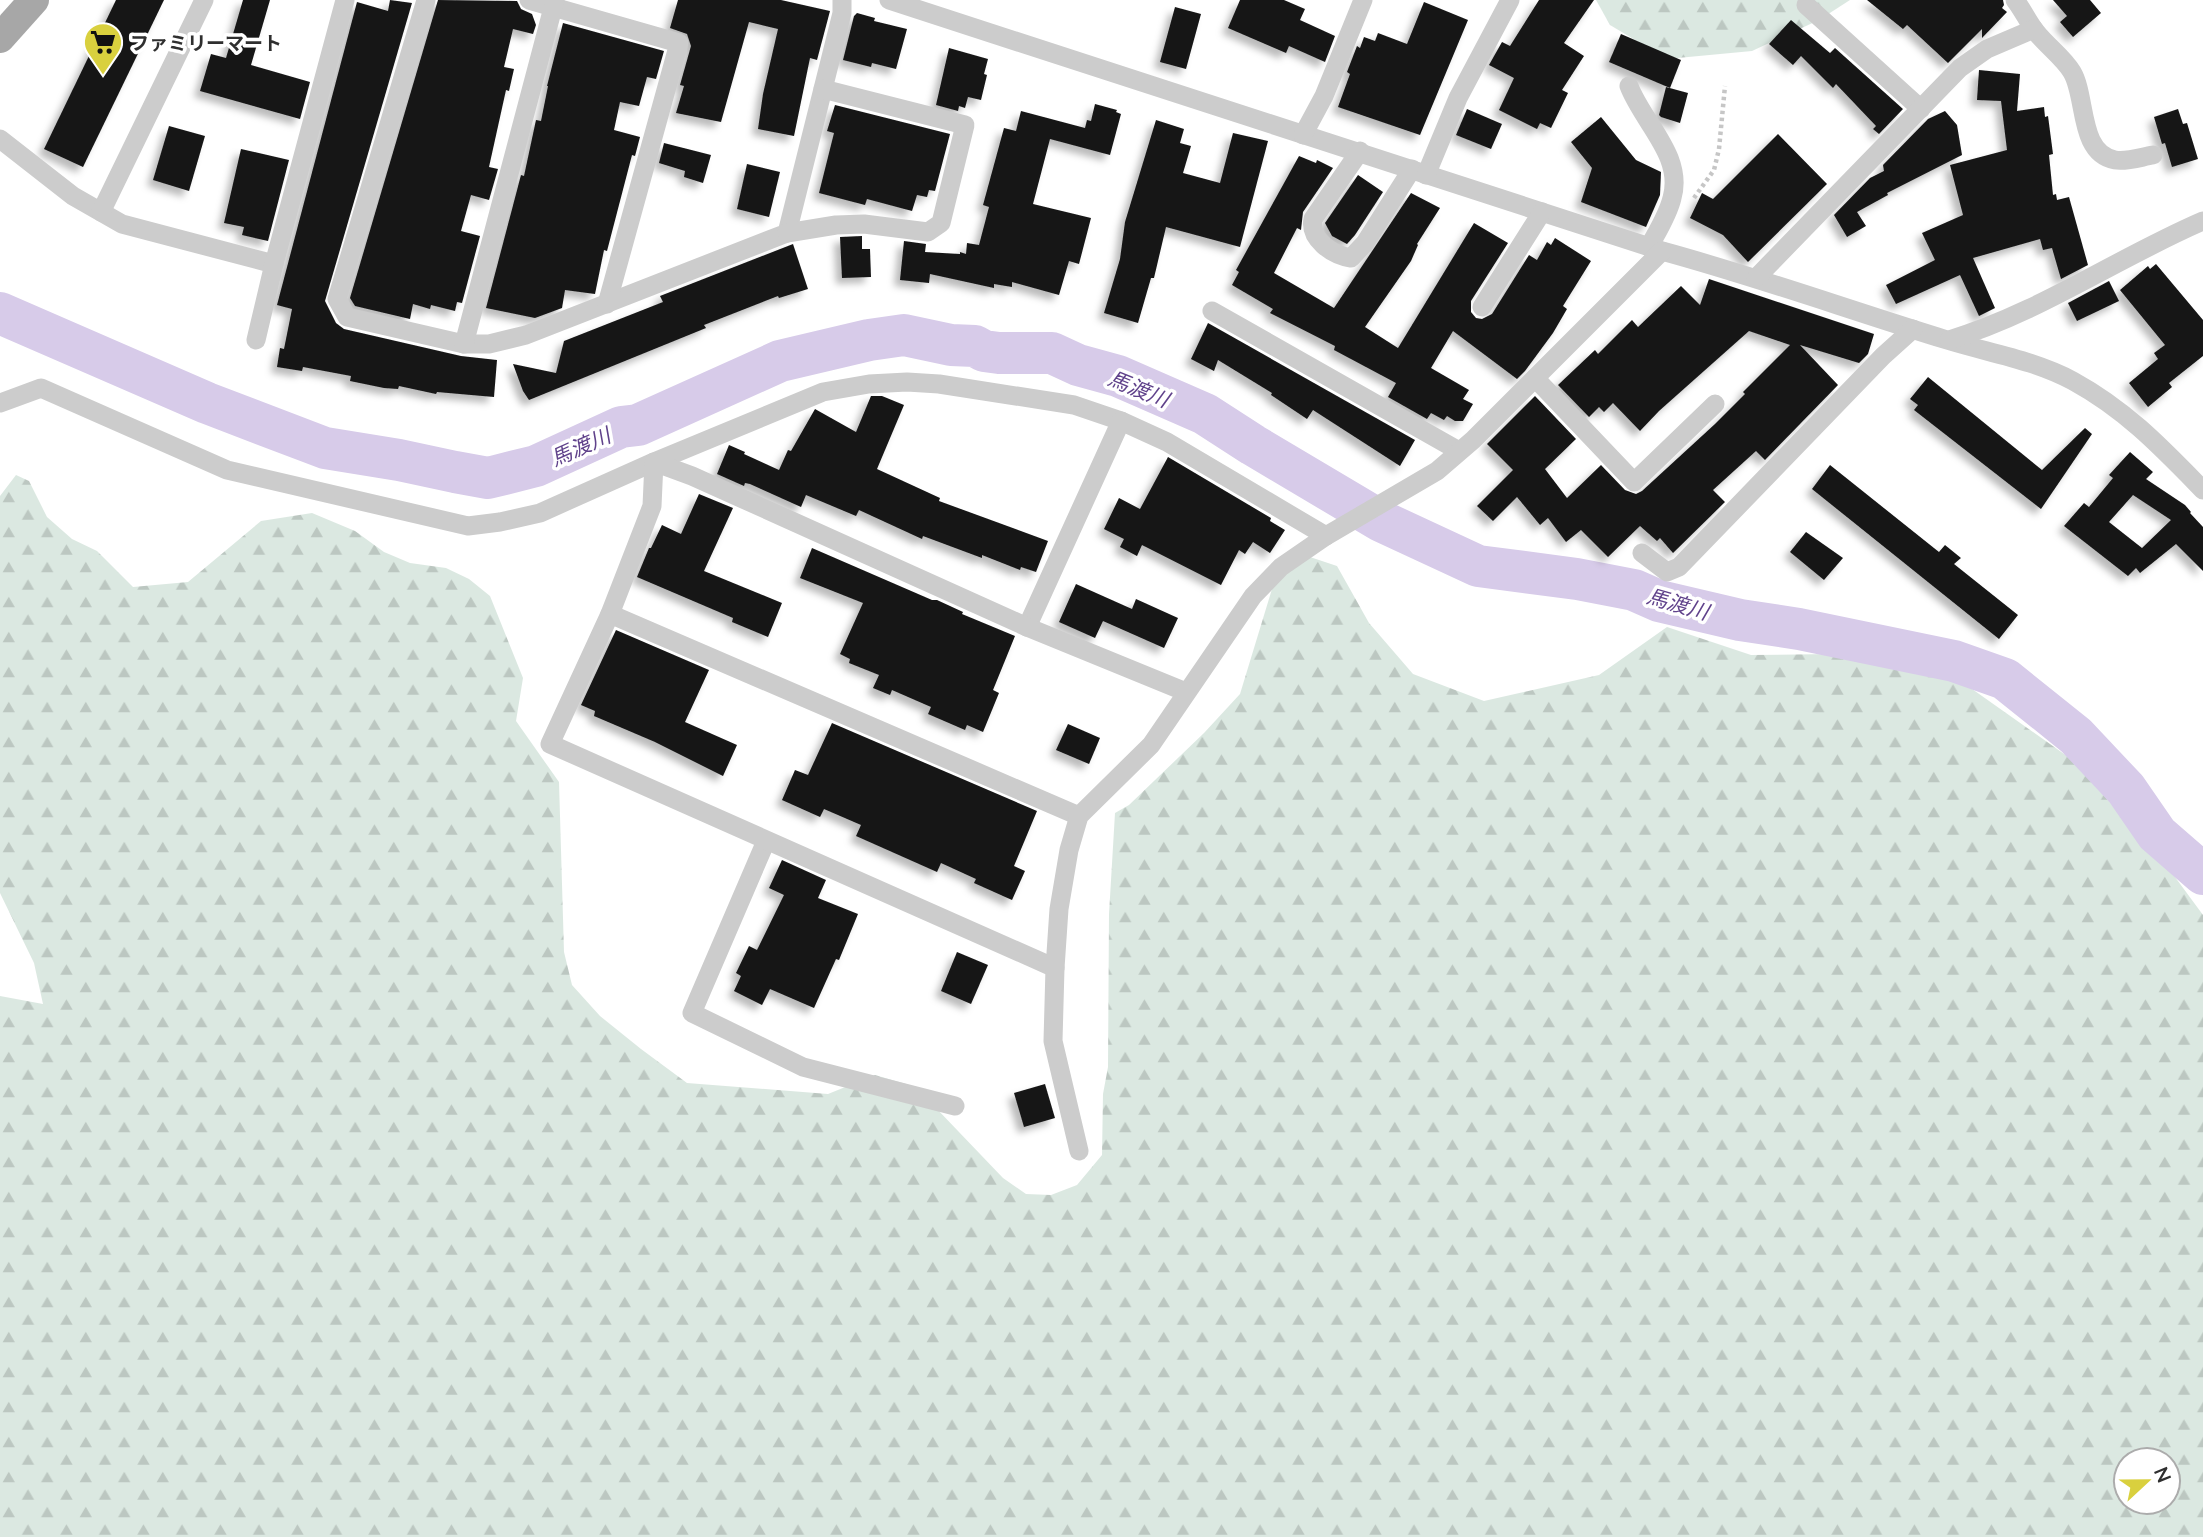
<svg xmlns="http://www.w3.org/2000/svg" width="2203" height="1537" font-family="Lato,'Noto Sans JP',sans-serif">
	<defs>
		<pattern id="forest-firs" width="22" height="20" patternUnits="userSpaceOnUse" patternTransform="scale(1.75)"><rect width="22" height="20" fill="#dbe8e1"/><path d="M5 1l3.5 6h-7zM16 11l3.5 6h-7z" fill="#bcc7c1"/></pattern>
		<filter id="shadow"><feDropShadow dx="-6" dy="6" stdDeviation="3.5" flood-color="#0004"/></filter>
	</defs>
	<rect width="100%" height="100%" fill="#fff"/>
	<g fill="url(#forest-firs)" fill-rule="evenodd">
		<path d="M1596,0H1850L1819,20L1752,51L1667,59L1610,25Z"/>
		<path d="M16,475L29,481L47,517L72,539L97,551L133,587L188,582L261,521L312,513L355,531L384,552L410,563L446,568L469,579L490,596L523,678L516,721L559,782L564,952L572,985L600,1016L641,1049L687,1083L828,1094L875,1075L906,1084L936,1108L1003,1178L1026,1194L1051,1195L1077,1185L1102,1155L1103,1094L1108,1067L1109,914L1115,813L1129,805L1204,733L1240,694L1272,589L1301,554L1337,566L1369,623L1413,674L1484,701L1599,675L1667,627L1751,655L1833,654L1948,672L2074,761L2175,877L2203,915V1537H0V996L43,1004L34,963L0,893V496ZM2126,1460H2168V1502H2126Z"/>
	</g>
	<g fill="none" stroke-linecap="round" stroke-linejoin="round">
		<path stroke="#d7cbe9" stroke-width="42" d="M0,313L207,403L325,448L399,460L455,472L488,478L536,466L621,427L638,425L780,361L869,340L904,335L951,345L975,346L984,351L999,353H1052L1078,365L1118,376L1205,414L1253,445L1381,521L1478,566L1577,579L1634,590L1659,601L1740,620L1799,629L1954,661L2005,679L2076,736L2126,789L2157,834L2203,874"/>
	</g>
	<g fill="#161616" fill-rule="evenodd" filter="url(#shadow)">
		<path d="M116,0H164L83,167L44,149Z"/>
		<path d="M243,0H270L251,65L310,82L300,119L200,91L211,54L226,58Z"/>
		<path d="M390,0L412,3L325,301L336,323L344,329L461,356L497,360L494,397L437,392L436,394L399,386L398,389L384,388L350,381L351,376L303,367L302,371L277,367L280,348L284,349L292,309L277,305L357,2L388,11Z"/>
		<path d="M438,0L517,1L521,9L532,14L536,25L533,34L513,29L504,67L514,69L509,91L506,90L489,167L498,169L489,200L471,195L461,231L480,236L462,303L457,302L455,311L431,305L430,309L413,304L410,319L355,306L350,298Z"/>
		<path d="M678,0H781L830,11L817,60L810,58L794,136L758,129L763,94L778,29L749,22L721,122L676,113L684,86L680,85L691,46L687,34L670,28Z"/>
		<path d="M1240,0H1284L1305,9L1300,20L1335,36L1325,62L1289,46L1286,53L1228,28Z"/>
		<path d="M1539,0H1594L1564,43L1584,56L1562,90L1568,93L1551,128L1540,123L1537,129L1499,110L1514,78L1489,65L1502,42L1510,46Z"/>
		<path d="M1867,0H2003L2004,5L2002,8L2007,12L1982,38V29L1948,63L1907,25L1903,29Z"/>
		<path d="M2053,0H2090L2101,13L2073,37L2060,22L2067,16Z"/>
		<path d="M1424,2L1468,20L1420,135L1338,107L1350,74L1347,72L1357,46L1360,48L1364,37L1375,41L1378,33L1407,44Z"/>
		<path d="M1175,7L1201,14L1186,69L1160,62Z"/>
		<path d="M857,13L875,18L874,21L907,29L896,69L872,63L871,67L843,60L854,16Z"/>
		<path d="M1791,20L1830,53L1835,48L1903,109L1879,134L1873,129L1876,126L1836,84L1833,88L1801,56L1793,65L1769,44Z"/>
		<path d="M563,23L664,51L656,79L647,77L639,106L620,102L614,130L640,137L635,156L632,155L607,251L604,250L595,294L565,290L562,308L535,318L486,308L521,175L524,176L536,120L541,121L548,86H547Z"/>
		<path d="M1621,34L1681,60L1670,88L1609,62Z"/>
		<path d="M949,48L988,59L984,74L987,75L981,100L968,97L965,108L959,106L958,111L936,105Z"/>
		<path d="M1979,70L2020,74L2017,111L2044,107L2045,117L2048,116L2053,154L2049,155L2053,195L2056,194L2057,200L2069,197L2088,265L2061,279L2052,248L2043,250L2040,239L1973,258L1995,308L1979,316L1960,275L1896,304L1886,285L1935,260L1922,233L1963,215L1950,165L2007,150L2001,101L1977,100Z"/>
		<path d="M1666,87L1688,93L1680,123L1661,117L1659,115Z"/>
		<path d="M1095,104L1117,110L1116,112L1121,114L1110,155L1050,139L1033,204L1091,218L1079,264L1069,261L1059,295L1012,282V287L994,284V288L930,274L929,283L900,280L904,241L926,244L925,252L960,254V252L966,254L967,243L979,245L989,207L983,205L1004,128L1016,131L1021,111L1085,128L1087,120L1091,121Z"/>
		<path d="M835,105L950,134L935,191L929,190L927,197L917,195L912,211L867,199L865,205L819,193L834,133L827,131Z"/>
		<path d="M1467,109L1502,124L1491,149L1456,135Z"/>
		<path d="M2178,109L2183,124L2187,123L2198,159L2172,167L2165,143L2162,144L2154,117Z"/>
		<path d="M1945,111L1957,125L1962,155L1887,193L1888,195L1857,212L1866,226L1847,237L1834,215L1870,178L1884,171L1883,165L1928,119Z"/>
		<path d="M1601,117L1636,160L1661,172L1660,195L1646,227L1581,202L1592,168L1571,142Z"/>
		<path d="M1156,120L1184,129L1180,143L1191,146L1183,173L1220,183L1233,133L1268,141L1240,247L1166,227L1154,278H1151L1138,323L1104,313L1120,259L1125,222Z"/>
		<path d="M169,126L205,136L189,191L153,180Z"/>
		<path d="M1778,134L1827,184L1748,262L1723,235L1690,218L1702,193L1713,199Z"/>
		<path d="M664,143L711,155L703,183L684,177L685,171L659,163Z"/>
		<path d="M241,149L289,160L268,241L242,235L244,227L224,223Z"/>
		<path d="M1299,156L1316,163L1317,160L1333,168L1303,212L1301,230L1297,228L1274,273L1334,308L1411,193L1440,208L1417,244L1418,245L1411,261L1365,327L1398,348L1474,223L1508,243L1471,301V312L1476,318L1482,319L1492,314L1529,255L1537,260L1547,242L1551,245L1555,238L1591,261L1563,306L1567,309L1553,333L1525,371L1517,379L1453,331L1431,368L1469,390L1463,399L1473,404L1463,421H1455L1447,416L1444,420L1431,413L1427,419L1388,397L1396,383L1334,350L1335,346L1270,313L1273,309L1232,285L1239,272L1236,270Z"/>
		<path d="M747,164L780,172L769,217L737,209Z"/>
		<path d="M1358,175L1383,192L1355,235L1347,244L1332,236L1325,223Z"/>
		<path d="M862,236V249H870L871,277L842,278L840,237Z"/>
		<path d="M793,244L808,289L779,298L778,296L704,325L706,328L529,400L523,391L513,364L556,373L564,341L663,302L660,296Z"/>
		<path d="M2156,264L2203,320V356L2169,383L2172,387L2148,407L2129,383L2158,359L2154,353L2165,345L2120,290L2148,266L2150,269Z"/>
		<path d="M1709,279L1874,334L1868,354L1859,363L1800,345L1838,385L1765,460L1756,451L1713,490L1725,502L1673,553L1660,538L1657,541L1640,526L1608,557L1581,530L1566,542L1548,518L1540,525L1517,497L1493,521L1477,506L1513,470L1487,444L1535,396L1576,439L1545,469L1567,498L1601,465L1625,490L1636,494L1642,491L1715,424L1745,394L1743,392L1790,345L1749,331L1659,411L1640,431L1613,403L1604,412L1599,407L1589,417L1558,385L1595,350L1598,354L1632,320L1638,327L1681,286L1700,305Z"/>
		<path d="M2109,281L2119,301L2077,321L2068,303Z"/>
		<path d="M1208,323L1415,440L1400,466L1313,410L1307,419L1271,395L1272,393L1218,360L1214,371L1191,359Z"/>
		<path d="M1928,377L2042,470L2085,428L2092,434L2041,509L1914,410L1918,405L1910,399Z"/>
		<path d="M871,396H882L904,405L877,469L940,498L939,501L1048,541L1036,572L1021,567L1020,570L982,555V558L923,536L922,539L859,510L856,516L806,495L801,507L750,484L745,483L744,486L717,474L729,445L745,452L744,454L779,470L788,450L791,451L815,409L856,432Z"/>
		<path d="M2130,452L2153,472L2146,479L2185,505L2191,512L2190,513L2203,527V571L2176,544L2140,573L2136,568L2128,576L2064,526L2084,503L2089,507L2113,478L2109,475ZM2133,495L2171,520L2142,548L2109,522Z"/>
		<path d="M1168,457L1271,518L1270,521L1285,530L1270,553L1253,542L1245,554L1239,550L1221,585L1142,545L1137,556L1120,547L1124,539L1104,529L1119,498L1140,509Z"/>
		<path d="M1830,465L1939,552L1945,545L1961,558L1954,564L2018,615L1999,639L1812,489Z"/>
		<path d="M699,494L733,508L704,571L782,603L768,637L732,622L733,618L637,577L649,548H651L662,525L681,534Z"/>
		<path d="M1806,532L1843,558L1824,580L1790,552Z"/>
		<path d="M812,548L932,600H937L963,612L962,614L1015,636L993,690L999,693L983,732L967,725L965,730L928,714L931,707L892,690L890,695L873,688L879,675L849,663L850,659L840,654L863,603L800,578Z"/>
		<path d="M1076,584L1132,609L1136,599L1178,618L1164,648L1103,621L1095,638L1059,622Z"/>
		<path d="M616,630L709,670L685,722L737,745L723,776L655,742L594,716L595,711L581,705Z"/>
		<path d="M832,723L1037,811L1014,866L1025,871L1012,900L974,883L976,879L941,863L937,872L856,836L861,825L824,809L820,817L782,800L795,770L808,775Z"/>
		<path d="M1068,724L1100,738L1089,764L1056,750Z"/>
		<path d="M782,860L826,880L818,898L858,914L839,960L836,959L814,1008L770,989L762,1005L734,991L741,976L736,973L749,946L757,950L784,895L769,888Z"/>
		<path d="M957,952L988,965L971,1004L941,991Z"/>
		<path d="M1045,1084L1055,1118L1024,1127L1014,1093Z"/>
	</g>
	<g fill="none" stroke-linecap="round" stroke-linejoin="round">
		<path stroke="#c6c6c6" stroke-width="4.5" stroke-dasharray="3.5 3.5" stroke-linecap="butt" d="M1694,198L1714,170L1719,149L1725,86"/>
		<g stroke="#ccc" stroke-width="19">
			<path d="M426,0L337,299L347,317L464,344H489L526,335L787,233L842,13V0"/>
			<path d="M529,0L679,43L607,304"/>
			<path d="M889,0L1662,251C1758,277 1852,311 1947,340C1989,353 2034,360 2073,381C2126,410 2161,447 2203,490"/>
			<path d="M2015,0C2023,10 2028,22 2036,32C2047,46 2063,57 2072,72C2087,97 2078,153 2115,160C2127,162 2141,157 2153,155"/>
			<path d="M1806,5L1921,109"/>
			<path d="M1629,86C1643,123 1684,156 1672,198C1668,215 1657,232 1649,247"/>
			<path d="M1303,135L1324,96L1363,0"/>
			<path d="M0,139L73,196L122,224L274,264"/>
			<path d="M1360,151L1313,219C1309,239 1332,255 1351,258L1365,243L1412,169"/>
			<path d="M1426,175L1458,98L1510,0"/>
			<path d="M101,212L204,0"/>
			<path d="M787,233L836,225L864,224L928,232L941,223L965,125L823,89"/>
			<path d="M1756,278L1960,68L1987,49L2034,29"/>
			<path d="M1482,307L1542,212"/>
			<path d="M1212,311L1459,451"/>
			<path d="M256,340L274,264L345,0"/>
			<path d="M1949,340C2039,313 2117,258 2203,221"/>
			<path d="M464,344L555,0"/>
			<path d="M1535,378L1634,482L1715,404"/>
			<path d="M0,403L41,388L227,470L468,526L500,522L540,513L654,462L823,392L869,384L907,382L939,384L1074,405L1121,421L1167,442L1326,536"/>
			<path d="M1642,553L1667,572L1679,567L1883,356L1913,329"/>
			<path d="M610,614L1079,816"/>
			<path d="M1027,627L1121,421"/>
			<path d="M766,841L692,1013L803,1067L955,1106"/>
			<path d="M1055,968L550,744L610,614L652,506L654,462L692,476L1027,627L1186,692"/>
			<path d="M1079,1151L1053,1041L1055,968L1059,909L1069,850L1079,816L1151,745L1253,596L1281,567L1326,536L1437,471L1473,440L1662,251"/>
		</g>
		<path stroke="#a7a7a7" stroke-width="30" d="M0,38L34,0"/>
	</g>
	<defs>
		<g id="supermarket-pin" transform="scale(2.0125)"><path d="M0 17L-7.5 6A9.5 9.5 0 1 1 7.5 6Z" fill="#d9d03e" stroke="#fff"/><path d="M-6-5.5h2.5l.6 2H6L4.5 2H-2.5L-4.4-4H-6ZM-1.5 3.2a1.3 1.3 0 1 0 .1 0ZM3 3.2a1.3 1.3 0 1 0 .1 0Z" fill="#111"/></g>
	</defs>
	<g fill-rule="evenodd">
		<use href="#supermarket-pin" x="103" y="42"/>
	</g>
	<g text-anchor="middle" dominant-baseline="central" stroke-width="7" stroke-linejoin="round" paint-order="stroke">
		<g font-size="19" font-weight="bold" fill="#2f2f2f" stroke="#fff" text-anchor="start">
			<text x="130" y="42">ファミリーマート</text>
		</g>
		<g font-size="21" font-style="italic" fill="#60428b" stroke="#fff">
			<text transform="translate(1139 388) rotate(22)">馬渡川</text>
			<text transform="translate(580 446) rotate(-24)">馬渡川</text>
			<text transform="translate(1678 603) rotate(16)">馬渡川</text>
		</g>
	</g>
	<g transform="translate(2147 1481) rotate(68)"><circle r="33" fill="#ffffff" stroke="#acacac" stroke-width="2"/>
	<path d="M0-5L12 26L0 18L-12 26Z" fill="#d9d03e"/>
	<text y="-10" font-size="19" font-weight="bold" text-anchor="middle" fill="#2f2f2f">N</text>
	</g>
</svg>
